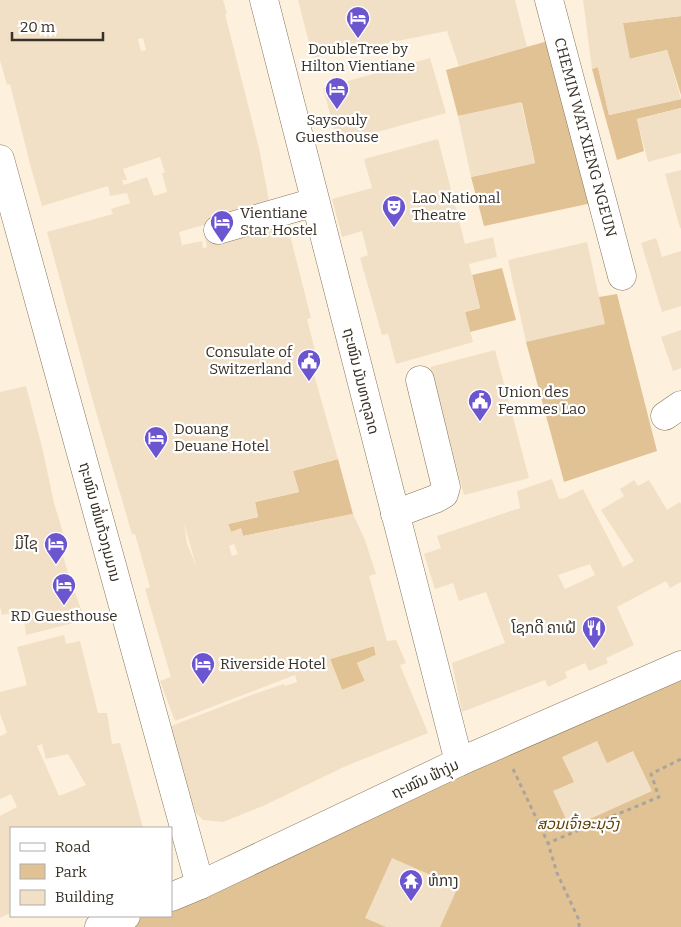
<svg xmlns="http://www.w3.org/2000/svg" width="681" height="927" font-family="Bitter,'Noto Sans Lao',serif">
	<rect width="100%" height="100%" fill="#fefbf5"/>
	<path fill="#fdf0dc" d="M0,0H681V665L171,897V828H11V916H128L102,927H0Z"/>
	<g fill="#e1c295">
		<path d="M681,16V95L667,50L625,60L623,23Z"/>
		<path d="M548,41L592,203L484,226L471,177L535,163L522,103L458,116L446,70Z"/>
		<path d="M598,67L609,115L681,99V108L637,119L644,151L617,160L592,69Z"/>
		<path d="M502,268L516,320L470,332L465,312L480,308L472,275Z"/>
		<path d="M617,294L657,451L564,482L526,342L599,297Z"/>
		<path d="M338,459L353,514L243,536L241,529L231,532L228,524L258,517L255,502L299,492L293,471Z"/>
		<path d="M374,646L376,655L357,663L365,681L342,690L330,659Z"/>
		<path d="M681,665V927H102L128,916H171V897Z"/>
	</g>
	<g fill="#f2e0c6" fill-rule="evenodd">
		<path d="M0,0H223L227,14H225L259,148L270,206L179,232L182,245L202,241L203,248L207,247L204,234L276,217L280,229L288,227L311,318L307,319L318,362L311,364L338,459L293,471L299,492L255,502L258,517L228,524L231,532L241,528L243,536L353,514L365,540L376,574L369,576L387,641L396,640L406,663L400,665L428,733L346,766L263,806L223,822L203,820L195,812L182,782L166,728L254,694L284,684L285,686L297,682L295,675L175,721L160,681L171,677L145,589L150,587L135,534H132L94,405L47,232L113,214L111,209L130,203L127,193L110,196L108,186L42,206L31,168L10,84L7,85L0,60ZM143,38L146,50L141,51L138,39ZM160,157L165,173H162L167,192L154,196L147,177L124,185L122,180H127L123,169ZM184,523L196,566L187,543ZM234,544L238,554L232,556L229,546ZM374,646L376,655L357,663L365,681L342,690L330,659Z"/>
		<path d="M298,0H515L527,47L459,66L447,31L313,58Z"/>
		<path d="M583,0H681V16L623,23L630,59L667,50L681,99L609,115L598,67L592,69Z"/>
		<path d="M430,58L446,113L338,143L323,88Z"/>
		<path d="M521,102L535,163L471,177L458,116Z"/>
		<path d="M681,108V153L648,162L637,119Z"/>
		<path d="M438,139L465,244L493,237L497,257L469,264L480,308L465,312L473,342L396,364L388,334L382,335L360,258L368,255L362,231L342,237L332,199L372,188L364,159Z"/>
		<path d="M681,170V228H680L665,174Z"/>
		<path d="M656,238L662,257L681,251V306L662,312L641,243Z"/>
		<path d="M587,242L605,324L526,342L508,260Z"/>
		<path d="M681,330V368L673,371L661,337Z"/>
		<path d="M495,350L529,478L464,495L430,367Z"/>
		<path d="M26,386L42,447L54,503L64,536L57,537L70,579L85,620L26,635L23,611L2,615L0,607V392Z"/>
		<path d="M552,479L559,499L565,498L583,489L623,567L634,561L601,510L624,496L620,489L634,480L638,486L649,480L667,510L680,502L681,504V582L670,588L666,581L617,607L634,645L606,658L608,663L589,671L585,663L565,672L567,678L548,687L545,680L462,712L452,663L505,643L486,592L459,601L453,583L435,589L424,554L441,548L437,536L520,508L517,491ZM590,564L595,575L565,589L558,575Z"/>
		<path d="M64,635L66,644L80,641L98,713H107L112,744L120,743L143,828H11V913L0,918V816L17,807L11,794L0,799V736L7,733L0,713V692L27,685L17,647ZM42,744L46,759L68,754L86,785L59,796L37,746Z"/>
		<path d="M597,741L607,763L633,751L652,791L570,828L553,791L574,782L562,757Z"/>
		<path d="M392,858L458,887L440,927H386L365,918Z"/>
	</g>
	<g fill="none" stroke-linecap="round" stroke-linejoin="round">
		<g stroke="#85755e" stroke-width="29">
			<g id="minor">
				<path d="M264,0L459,762"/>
				<path id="s1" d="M549,0L622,276"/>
				<path d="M0,159L200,885"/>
				<path d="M218,230L315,202"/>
				<path d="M665,416L681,405"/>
				<path d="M395,514L435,499L444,494L446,487L420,380"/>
				<path d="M171,897L200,885L459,762L681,665"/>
				<path d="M99,927L126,916"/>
			</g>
		</g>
		<g stroke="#a9a49c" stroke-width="3" stroke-dasharray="4 4" stroke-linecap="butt">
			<path d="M513,769L548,843"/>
			<path d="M579,927V920L557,873L548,843L659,797L651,774L681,759"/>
		</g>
		<use href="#minor" stroke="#fff" stroke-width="28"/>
	</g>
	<defs>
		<g id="hotel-pin" transform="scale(1.25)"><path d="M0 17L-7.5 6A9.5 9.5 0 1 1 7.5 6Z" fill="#6c56d0" stroke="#fff"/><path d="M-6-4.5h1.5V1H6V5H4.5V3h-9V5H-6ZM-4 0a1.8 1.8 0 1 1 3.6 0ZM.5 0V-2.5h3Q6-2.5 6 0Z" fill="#fff"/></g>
		<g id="theatre-pin" transform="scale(1.25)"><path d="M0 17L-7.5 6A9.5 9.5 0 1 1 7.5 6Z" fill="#6c56d0" stroke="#fff"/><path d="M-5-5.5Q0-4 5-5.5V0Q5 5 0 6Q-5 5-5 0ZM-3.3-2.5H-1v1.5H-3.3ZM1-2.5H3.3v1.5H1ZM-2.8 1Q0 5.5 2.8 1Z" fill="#fff"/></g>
		<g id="civic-pin" transform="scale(1.25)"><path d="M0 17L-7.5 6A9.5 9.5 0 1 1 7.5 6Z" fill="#6c56d0" stroke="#fff"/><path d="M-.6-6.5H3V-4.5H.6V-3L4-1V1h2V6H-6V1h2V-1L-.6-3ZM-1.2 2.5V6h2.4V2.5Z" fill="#fff"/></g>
		<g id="restaurant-pin" transform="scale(1.25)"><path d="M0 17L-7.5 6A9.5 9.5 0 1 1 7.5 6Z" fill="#6c56d0" stroke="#fff"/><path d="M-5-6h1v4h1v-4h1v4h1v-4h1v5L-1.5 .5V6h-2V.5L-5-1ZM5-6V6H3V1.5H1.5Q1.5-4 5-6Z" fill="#fff"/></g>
		<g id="temple-pin" transform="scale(1.25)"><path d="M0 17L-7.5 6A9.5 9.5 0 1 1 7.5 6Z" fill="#6c56d0" stroke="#fff"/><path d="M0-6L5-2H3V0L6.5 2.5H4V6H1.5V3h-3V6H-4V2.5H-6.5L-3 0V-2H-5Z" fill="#fff"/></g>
	</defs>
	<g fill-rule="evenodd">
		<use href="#hotel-pin" x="358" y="18"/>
		<use href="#hotel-pin" x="337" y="89"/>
		<use href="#theatre-pin" x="394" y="207"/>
		<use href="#hotel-pin" x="222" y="222"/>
		<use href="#civic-pin" x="309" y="361"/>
		<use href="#civic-pin" x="480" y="401"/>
		<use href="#hotel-pin" x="156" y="438"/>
		<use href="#hotel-pin" x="56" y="544"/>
		<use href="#hotel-pin" x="64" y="585"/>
		<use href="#restaurant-pin" x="594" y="628"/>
		<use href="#hotel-pin" x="203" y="664"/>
		<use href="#temple-pin" x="411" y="881"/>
	</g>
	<g text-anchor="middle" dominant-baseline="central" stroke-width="4.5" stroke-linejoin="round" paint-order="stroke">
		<g font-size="15" fill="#383127" stroke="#fff" text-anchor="start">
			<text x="358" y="49" text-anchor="middle">DoubleTree by<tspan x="358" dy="17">Hilton Vientiane</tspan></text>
			<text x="337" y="120" text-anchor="middle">Saysouly<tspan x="337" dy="17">Guesthouse</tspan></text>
			<text x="412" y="198">Lao National<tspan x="412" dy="17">Theatre</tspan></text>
			<text x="240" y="213">Vientiane<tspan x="240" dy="17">Star Hostel</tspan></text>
			<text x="292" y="352" text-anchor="end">Consulate of<tspan x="292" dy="17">Switzerland</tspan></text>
			<text x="498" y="392">Union des<tspan x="498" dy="17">Femmes Lao</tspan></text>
			<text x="174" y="429">Douang<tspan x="174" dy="17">Deuane Hotel</tspan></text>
			<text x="38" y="544" text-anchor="end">ມີໄຊ</text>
			<text x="64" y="616" text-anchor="middle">RD Guesthouse</text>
			<text x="576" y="628" text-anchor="end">ໂຊກດີ ຄາເຝ້</text>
			<text x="220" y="664">Riverside Hotel</text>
			<text x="428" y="881">ຫໍກາງ</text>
		</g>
		<g font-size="15" fill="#383127" stroke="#fff">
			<text stroke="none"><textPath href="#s1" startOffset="142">CHEMIN WAT XIENG NGEUN</textPath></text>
			<text transform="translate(361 381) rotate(76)">ຖະໜົນ ມັນທາຕຸລາດ</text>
			<text transform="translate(100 522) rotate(75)">ຖະໜົນ ໜໍ່ແກ້ວກຸມມານ</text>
			<text transform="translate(425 779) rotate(-25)">ຖະໝົນ ຟ້າງຸ່ມ</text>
		</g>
		<g font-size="15" font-style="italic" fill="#5b3d02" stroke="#fff">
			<text x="578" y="824">ສວນເຈົ້າອະນຸວົງ</text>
		</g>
	</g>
	<rect x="10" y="827" width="162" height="90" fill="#ffffff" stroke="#afada9"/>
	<rect x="20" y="843" width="25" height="8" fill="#ffffff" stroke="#afada9"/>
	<text x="55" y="852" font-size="15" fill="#383127">Road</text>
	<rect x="20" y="864" width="25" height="15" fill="#e1c295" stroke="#afada9"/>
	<text x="55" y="877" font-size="15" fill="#383127">Park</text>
	<rect x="20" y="890" width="25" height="15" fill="#f2e0c6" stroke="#afada9"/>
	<text x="55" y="902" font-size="15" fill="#383127">Building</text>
	<path d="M12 32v8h91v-8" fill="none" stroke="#383127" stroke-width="2.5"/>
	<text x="20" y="32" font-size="15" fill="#383127" stroke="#ffffff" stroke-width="4" paint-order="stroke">20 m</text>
</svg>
